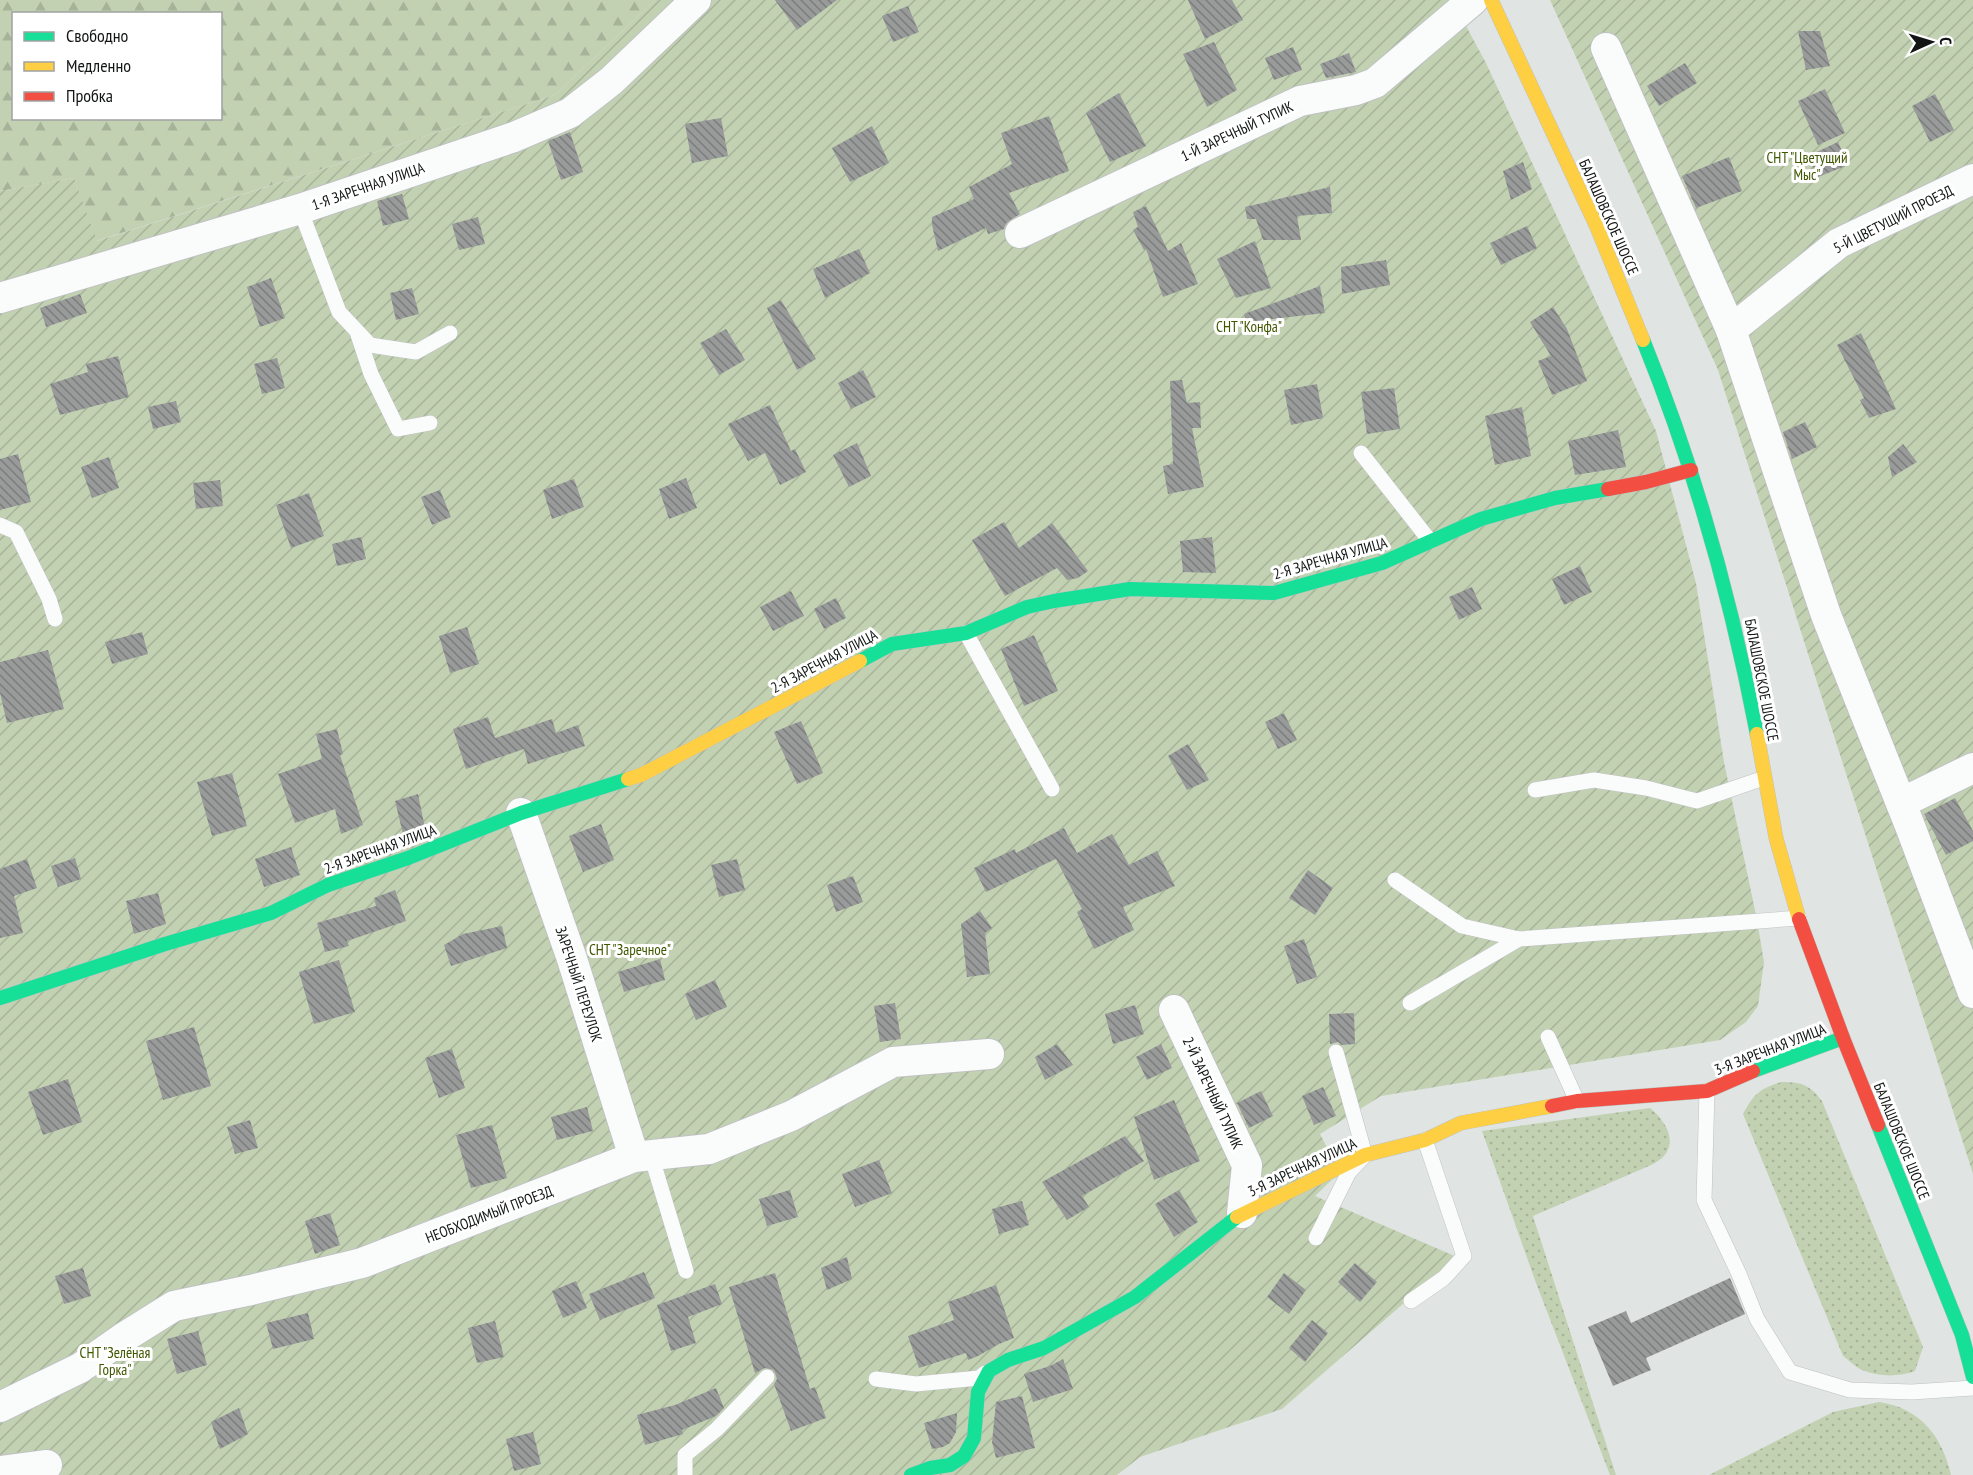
<svg xmlns="http://www.w3.org/2000/svg" width="1973" height="1475" font-family="'PT Sans Narrow',sans-serif">
	<defs>
		<pattern id="grass-dots" width="8" height="8" patternUnits="userSpaceOnUse" patternTransform="scale(1.5)"><rect width="8" height="8" fill="#c3d1b3"/><path d="M2 2h.1M6 6h.1" fill="none" stroke="#a6b399" stroke-width="1.8" stroke-linecap="round"/></pattern>
		<pattern id="forest-firs" width="22" height="20" patternUnits="userSpaceOnUse" patternTransform="scale(1.5)"><rect width="22" height="20" fill="#c3d1b3"/><path d="M5 1l3.5 6h-7zM16 11l3.5 6h-7z" fill="#a6b399"/></pattern>
		<pattern id="garden-furrows" width="10" height="10" patternUnits="userSpaceOnUse" patternTransform="scale(1.5)"><rect width="10" height="10" fill="#c3d1b3"/><path d="M-1 1l2-2M0 10L10 0M9 11l2-2" fill="none" stroke="#a6b399"/></pattern>
		<pattern id="building-back-hatch" width="6" height="6" patternUnits="userSpaceOnUse" patternTransform="scale(1.5)"><rect width="6" height="6" fill="#989b99"/><path d="M-1 5l2 2M0 0l6 6M5-1l2 2" fill="none" stroke="#7b7d7c"/></pattern>
	</defs>
	<rect width="100%" height="100%" fill="#e0e5e3"/>
	<g fill="url(#grass-dots)">
		<path d="M1782,1082C1802,1082 1810,1085 1822,1101L1923,1347L1915,1371C1899,1377 1878,1377 1862,1370C1855,1367 1849,1360 1843,1356L1743,1114C1754,1094 1760,1088 1782,1082Z"/>
		<path d="M1650,1108C1665,1120 1679,1142 1662,1158C1659,1161 1653,1164 1649,1166L1533,1216L1616,1475H1610L1536,1283L1482,1131Z"/>
		<path d="M1879,1402C1920,1408 1942,1436 1951,1475H1709L1833,1412Z"/>
	</g>
	<path fill="url(#forest-firs)" fill-rule="evenodd" d="M0,0H655L555,95L96,241L74,178L0,191ZM14,14H220V118H14Z"/>
	<g fill="url(#garden-furrows)">
		<path d="M655,0H1452L1486,63L1656,431L1696,583L1724,762L1757,920L1764,962L1758,1006L1746,1022L1720,1040L1381,1096L1320,1134L1340,1172L1315,1196L1457,1257L1282,1409L1140,1457L1117,1475H0V191L74,178L97,241L555,95Z"/>
		<path d="M1550,0H1973V1174L1718,370Z"/>
	</g>
	<g fill="url(#building-back-hatch)">
		<path d="M775,0H837L797,30Z"/>
		<path d="M1188,0H1232L1243,20L1205,39Z"/>
		<path d="M908,6L919,32L893,42L882,16Z"/>
		<path d="M1798,31H1820L1830,66L1806,70Z"/>
		<path d="M1214,42L1237,90L1207,107L1183,54Z"/>
		<path d="M1293,47L1302,70L1274,80L1265,58Z"/>
		<path d="M1349,53L1356,72L1326,78L1320,64Z"/>
		<path d="M1685,63L1697,83L1659,106L1647,86Z"/>
		<path d="M1825,89L1845,133L1818,145L1798,101Z"/>
		<path d="M1119,93L1146,146L1110,162L1086,113Z"/>
		<path d="M1935,94L1954,130L1930,142L1912,106Z"/>
		<path d="M1049,116L1069,171L1009,193L1020,214L1006,223L1004,229L988,234L986,228L938,251L932,225V217L974,199L969,187L1012,164L1001,133Z"/>
		<path d="M721,118L728,156L692,163L685,124Z"/>
		<path d="M872,126L889,163L850,182L832,148Z"/>
		<path d="M570,132L583,172L561,180L548,141Z"/>
		<path d="M1838,142L1848,165L1818,177L1808,156Z"/>
		<path d="M1729,157L1742,191L1696,208L1682,176Z"/>
		<path d="M1523,162L1532,189L1511,200L1503,171Z"/>
		<path d="M1330,187L1332,213L1297,216L1301,240H1263L1256,219H1247L1245,207Z"/>
		<path d="M402,194L409,219L383,226L377,201Z"/>
		<path d="M1146,206L1168,251L1181,243L1198,284L1163,297L1146,249L1144,250L1133,230L1138,227L1133,212Z"/>
		<path d="M478,217L485,244L459,250L452,224Z"/>
		<path d="M1527,226L1537,248L1501,265L1490,243Z"/>
		<path d="M1255,241L1271,288L1236,298L1217,259Z"/>
		<path d="M859,249L870,273L825,298L813,269Z"/>
		<path d="M1386,260L1390,285L1342,294L1341,267Z"/>
		<path d="M271,278L285,318L260,327L247,287Z"/>
		<path d="M1320,286L1325,313L1246,322L1244,314Z"/>
		<path d="M412,288L419,314L396,320L390,293Z"/>
		<path d="M80,294L87,313L46,327L40,308Z"/>
		<path d="M781,300L816,359L797,370L767,308Z"/>
		<path d="M1553,307L1567,329L1587,381L1552,395L1538,361L1551,356L1530,322Z"/>
		<path d="M726,329L745,360L719,375L700,343Z"/>
		<path d="M1861,333L1896,409L1869,418L1860,400L1864,398L1837,345Z"/>
		<path d="M118,356L129,397L60,415L50,384L88,372L86,364Z"/>
		<path d="M277,358L285,388L262,394L254,364Z"/>
		<path d="M863,370L876,397L851,409L838,383Z"/>
		<path d="M1182,380L1187,403L1200,402L1201,428H1192L1204,487L1168,494L1163,466L1173,464L1170,381Z"/>
		<path d="M1317,384L1323,418L1291,425L1284,390Z"/>
		<path d="M1394,388L1400,429L1367,434L1361,392Z"/>
		<path d="M176,401L181,422L153,429L148,407Z"/>
		<path d="M770,405L791,451L795,449L806,472L780,485L765,453L748,461L728,424Z"/>
		<path d="M1522,407L1531,456L1495,465L1485,416Z"/>
		<path d="M1805,422L1817,447L1792,459L1783,432Z"/>
		<path d="M1618,430L1626,467L1575,475L1568,441Z"/>
		<path d="M857,443L871,476L849,487L833,455Z"/>
		<path d="M1903,444L1917,462L1892,477L1888,457Z"/>
		<path d="M18,454L31,502L0,510V459Z"/>
		<path d="M109,457L119,488L92,498L81,467Z"/>
		<path d="M686,478L697,508L669,519L659,489Z"/>
		<path d="M574,479L584,507L552,519L543,490Z"/>
		<path d="M220,480L223,506L196,509L193,483Z"/>
		<path d="M440,490L451,517L432,525L421,497Z"/>
		<path d="M309,493L324,536L291,548L276,505Z"/>
		<path d="M1004,522L1019,548L1052,523L1088,571L1078,578L1067,580L1057,568L1005,596L972,540Z"/>
		<path d="M361,537L366,559L337,566L332,544Z"/>
		<path d="M1212,537L1216,573L1183,572L1180,541Z"/>
		<path d="M1580,566L1592,592L1564,605L1552,579Z"/>
		<path d="M1472,587L1482,609L1459,620L1449,597Z"/>
		<path d="M791,591L804,616L773,631L760,607Z"/>
		<path d="M836,598L846,618L824,629L814,609Z"/>
		<path d="M467,627L479,664L450,673L439,636Z"/>
		<path d="M142,632L148,654L112,664L105,642Z"/>
		<path d="M1034,635L1058,691L1024,706L1001,649Z"/>
		<path d="M48,650L64,709L7,723L0,693V662Z"/>
		<path d="M1284,713L1297,740L1278,749L1265,722Z"/>
		<path d="M488,717L495,738L552,719L556,733L578,725L585,746L528,764L524,749L466,769L453,729Z"/>
		<path d="M801,721L823,773L797,784L774,732Z"/>
		<path d="M337,729L343,754L340,755L363,825L341,834L335,809L295,823L278,774L322,759L316,734Z"/>
		<path d="M1188,744L1209,780L1187,790L1168,756Z"/>
		<path d="M232,773L247,826L212,836L197,782Z"/>
		<path d="M418,794L425,828L403,834L395,801Z"/>
		<path d="M1955,798L1973,831V841L1946,855L1924,814Z"/>
		<path d="M601,824L614,860L583,872L569,836Z"/>
		<path d="M1064,828L1077,853L1112,834L1129,865L1157,851L1175,886L1123,907L1134,930L1094,949L1077,912L1082,909L1056,859L986,892L974,868L1015,849L1016,853Z"/>
		<path d="M291,847L300,875L264,887L255,859Z"/>
		<path d="M75,858L81,879L58,887L51,866Z"/>
		<path d="M27,859L37,888L14,896L23,933L0,938V869Z"/>
		<path d="M737,859L745,890L719,897L711,865Z"/>
		<path d="M1308,870L1333,888L1315,915L1289,898Z"/>
		<path d="M853,876L863,902L836,912L827,885Z"/>
		<path d="M395,890L406,921L347,941L349,946L325,952L317,923L376,906L374,898Z"/>
		<path d="M158,893L166,924L134,934L126,901Z"/>
		<path d="M980,911L992,928L985,933L990,974L967,977L961,924Z"/>
		<path d="M502,926L507,948L451,966L444,945L463,934Z"/>
		<path d="M1304,939L1317,977L1297,984L1284,946Z"/>
		<path d="M660,959L665,980L624,992L618,972Z"/>
		<path d="M339,960L355,1012L314,1024L299,972Z"/>
		<path d="M715,980L727,1007L696,1020L685,994Z"/>
		<path d="M895,1003L901,1039L880,1042L874,1006Z"/>
		<path d="M1135,1005L1144,1034L1113,1044L1105,1014Z"/>
		<path d="M1354,1013L1355,1044L1342,1045L1338,1042L1330,1044L1329,1014Z"/>
		<path d="M194,1027L211,1086L163,1100L146,1041Z"/>
		<path d="M1057,1044L1073,1065L1045,1080L1035,1057Z"/>
		<path d="M1161,1044L1172,1068L1147,1080L1136,1057Z"/>
		<path d="M452,1049L465,1088L439,1098L425,1058Z"/>
		<path d="M68,1079L82,1122L43,1135L28,1092Z"/>
		<path d="M1323,1087L1336,1116L1314,1125L1302,1096Z"/>
		<path d="M1261,1091L1273,1116L1249,1128L1237,1103Z"/>
		<path d="M1174,1100L1200,1161L1154,1180L1134,1117Z"/>
		<path d="M587,1107L593,1131L557,1140L551,1117Z"/>
		<path d="M250,1120L258,1148L235,1154L227,1127Z"/>
		<path d="M492,1125L507,1178L471,1188L456,1135Z"/>
		<path d="M1125,1136L1144,1161L1082,1196L1089,1207L1067,1220L1042,1182Z"/>
		<path d="M879,1160L892,1193L855,1207L842,1174Z"/>
		<path d="M790,1190L798,1217L767,1226L759,1199Z"/>
		<path d="M1179,1190L1198,1222L1174,1237L1155,1204Z"/>
		<path d="M1022,1201L1029,1225L999,1234L992,1209Z"/>
		<path d="M330,1213L340,1245L315,1254L305,1221Z"/>
		<path d="M847,1257L852,1279L827,1290L821,1268Z"/>
		<path d="M1355,1263L1377,1282L1360,1302L1338,1282Z"/>
		<path d="M83,1268L91,1296L64,1304L55,1276Z"/>
		<path d="M644,1272L655,1298L600,1320L589,1294Z"/>
		<path d="M775,1273L810,1389L815,1387L826,1418L791,1431L774,1384L777,1379L774,1370L765,1368L755,1373L729,1287Z"/>
		<path d="M1284,1273L1306,1290L1289,1314L1267,1297Z"/>
		<path d="M1730,1278L1745,1314L1646,1358L1651,1370L1613,1386L1588,1327L1626,1311L1631,1323Z"/>
		<path d="M576,1281L587,1308L563,1318L552,1291Z"/>
		<path d="M715,1284L722,1304L688,1317L696,1343L671,1351L657,1305Z"/>
		<path d="M996,1285L1014,1338L999,1344L978,1356L968,1360L966,1353L919,1368L908,1336L954,1320L948,1302Z"/>
		<path d="M308,1313L314,1339L273,1349L266,1323Z"/>
		<path d="M1312,1320L1328,1333L1305,1362L1289,1348Z"/>
		<path d="M495,1321L504,1357L477,1363L468,1328Z"/>
		<path d="M198,1331L207,1365L177,1374L167,1339Z"/>
		<path d="M1063,1359L1073,1389L1033,1402L1024,1374L1050,1366Z"/>
		<path d="M716,1388L724,1408L716,1416L682,1430L683,1434L645,1445L637,1415L675,1405Z"/>
		<path d="M1022,1396L1035,1448L996,1458L992,1442L996,1402Z"/>
		<path d="M239,1408L248,1434L220,1449L211,1422Z"/>
		<path d="M957,1413L956,1432L950,1443L943,1447L932,1449L924,1423Z"/>
		<path d="M533,1432L541,1464L514,1471L506,1439Z"/>
	</g>
	<g fill="none" stroke-linecap="round" stroke-linejoin="round">
		<g stroke="#bec2c0" stroke-width="16">
			<g id="lane">
				<path d="M300,209L339,312L370,345L416,352L450,333"/>
				<path d="M358,335L371,374L398,429L430,423"/>
				<path d="M1361,453L1430,541"/>
				<path d="M0,525L16,532L49,599L55,619"/>
				<path d="M966,633L1052,789"/>
				<path d="M1535,790L1594,780L1646,788L1697,801L1764,778"/>
				<path d="M1395,880L1462,926L1519,939"/>
				<path d="M1410,1003L1519,939L1799,918"/>
				<path d="M1548,1037L1577,1101"/>
				<path d="M1707,1091L1704,1200L1739,1274L1757,1319L1790,1372L1850,1390L1912,1392L1973,1388"/>
				<path d="M651,1155L686,1271"/>
				<path d="M1316,1238L1349,1172L1365,1155L1336,1052"/>
				<path d="M1411,1301L1444,1278L1464,1256L1425,1140"/>
				<path d="M876,1379L916,1384L979,1378L985,1373"/>
				<path d="M685,1475V1455L717,1429L767,1377"/>
			</g>
		</g>
		<g stroke="#bec2c0" stroke-width="32">
			<g id="street">
				<path d="M1606,48L1731,330L1826,615L1910,826L1973,993"/>
				<path d="M1020,233L1300,101L1356,90L1375,83L1473,0"/>
				<path d="M0,298L300,209L514,137L570,113L611,81L696,0"/>
				<path d="M1731,330L1839,243L1973,179"/>
				<path d="M1901,803L1973,768"/>
				<path d="M521,813L572,959L634,1157"/>
				<path d="M1174,1010L1247,1165L1242,1213"/>
				<path d="M0,1407L80,1368L123,1338L174,1306L251,1290L362,1263L634,1157L709,1149L791,1116L893,1062L989,1054"/>
				<path d="M0,1471L47,1465"/>
			</g>
		</g>
		<g stroke="#bec2c0" stroke-width="15">
			<g id="fast">
				<path d="M1643,340C1695,468 1731,598 1757,734"/>
				<path d="M860,661L892,644L966,633L1027,607L1054,601L1130,589L1274,593L1382,563L1481,519L1555,498L1608,489"/>
				<path d="M0,998L165,944L271,913L328,885L408,858L521,813L628,779"/>
				<path d="M1753,1071L1843,1038"/>
				<path d="M1878,1125L1962,1335L1973,1377"/>
				<path d="M911,1475L930,1468L950,1465L964,1456L974,1438L978,1392L989,1371L1008,1360L1044,1348L1135,1297L1237,1217"/>
			</g>
		</g>
		<g stroke="#bec2c0" stroke-width="15">
			<g id="slow">
				<path d="M1491,0L1596,225L1643,340"/>
				<path d="M1757,734L1776,838L1799,919"/>
				<path d="M628,779L641,775L860,661"/>
				<path d="M1237,1217L1365,1155L1425,1140L1461,1123L1552,1106"/>
			</g>
		</g>
		<g stroke="#bec2c0" stroke-width="15">
			<g id="jam">
				<path d="M1608,489L1646,482L1691,470"/>
				<path d="M1799,919L1843,1038L1878,1125"/>
				<path d="M1552,1106L1577,1101L1707,1091L1753,1071"/>
			</g>
		</g>
		<use href="#lane" stroke="#fafbfb" stroke-width="15"/>
		<use href="#street" stroke="#fafbfb" stroke-width="30"/>
		<use href="#fast" stroke="#16e098" stroke-width="14"/>
		<use href="#slow" stroke="#ffcf43" stroke-width="14"/>
		<use href="#jam" stroke="#f24e42" stroke-width="14"/>
	</g>
	<g text-anchor="middle" dominant-baseline="central" stroke-width="6" stroke-linejoin="round" paint-order="stroke">
		<g font-size="15" fill="#121514" stroke="#fff">
			<text transform="translate(1237 131) rotate(-25)">1-Й ЗАРЕЧНЫЙ ТУПИК</text>
			<text transform="translate(368 186) rotate(-19)">1-Я ЗАРЕЧНАЯ УЛИЦА</text>
			<text transform="translate(1609 217) rotate(66)">БАЛАШОВСКОЕ ШОССЕ</text>
			<text transform="translate(1893 219) rotate(-27)">5-Й ЦВЕТУЩИЙ ПРОЕЗД</text>
			<text transform="translate(1330 558) rotate(-16)">2-Я ЗАРЕЧНАЯ УЛИЦА</text>
			<text transform="translate(824 661) rotate(-28)">2-Я ЗАРЕЧНАЯ УЛИЦА</text>
			<text transform="translate(1762 680) rotate(79)">БАЛАШОВСКОЕ ШОССЕ</text>
			<text transform="translate(380 849) rotate(-20)">2-Я ЗАРЕЧНАЯ УЛИЦА</text>
			<text transform="translate(579 984) rotate(72)">ЗАРЕЧНЫЙ ПЕРЕУЛОК</text>
			<text transform="translate(1770 1049) rotate(-21)">3-Я ЗАРЕЧНАЯ УЛИЦА</text>
			<text transform="translate(1213 1093) rotate(65)">2-Й ЗАРЕЧНЫЙ ТУПИК</text>
			<text transform="translate(1902 1141) rotate(68)">БАЛАШОВСКОЕ ШОССЕ</text>
			<text transform="translate(1302 1167) rotate(-25)">3-Я ЗАРЕЧНАЯ УЛИЦА</text>
			<text transform="translate(489 1214) rotate(-21)">НЕОБХОДИМЫЙ ПРОЕЗД</text>
		</g>
		<g font-size="15" fill="#405800" stroke="#fff">
			<text x="1807" y="157">СНТ "Цветущий<tspan x="1807" dy="17">Мыс"</tspan></text>
			<text x="1249" y="326">СНТ "Конфа"</text>
			<text x="630" y="949">СНТ "Заречное"</text>
			<text x="115" y="1352">СНТ "Зелёная<tspan x="115" dy="17">Горка"</tspan></text>
		</g>
	</g>
	<rect x="12" y="12" width="210" height="108" fill="#ffffff" stroke="#a0a1a1" stroke-width="1.5"/>
	<rect x="24" y="32" width="30" height="9" fill="#16e098" stroke="#a0a1a1" stroke-width="1.5"/>
	<text x="66" y="42" font-size="18" fill="#121514">Свободно</text>
	<rect x="24" y="62" width="30" height="9" fill="#ffcf43" stroke="#a0a1a1" stroke-width="1.5"/>
	<text x="66" y="72" font-size="18" fill="#121514">Медленно</text>
	<rect x="24" y="92" width="30" height="9" fill="#f24e42" stroke="#a0a1a1" stroke-width="1.5"/>
	<text x="66" y="102" font-size="18" fill="#121514">Пробка</text>
	<g transform="translate(1931 42) rotate(86)" stroke="#ffffff" stroke-width="4.5" paint-order="stroke">
	<path d="M0-4.5L10 22L0 15L-10 22Z" fill="#121514"/>
	<text y="-9" font-size="16" font-weight="bold" text-anchor="middle" fill="#121514">С</text>
	</g>
</svg>
